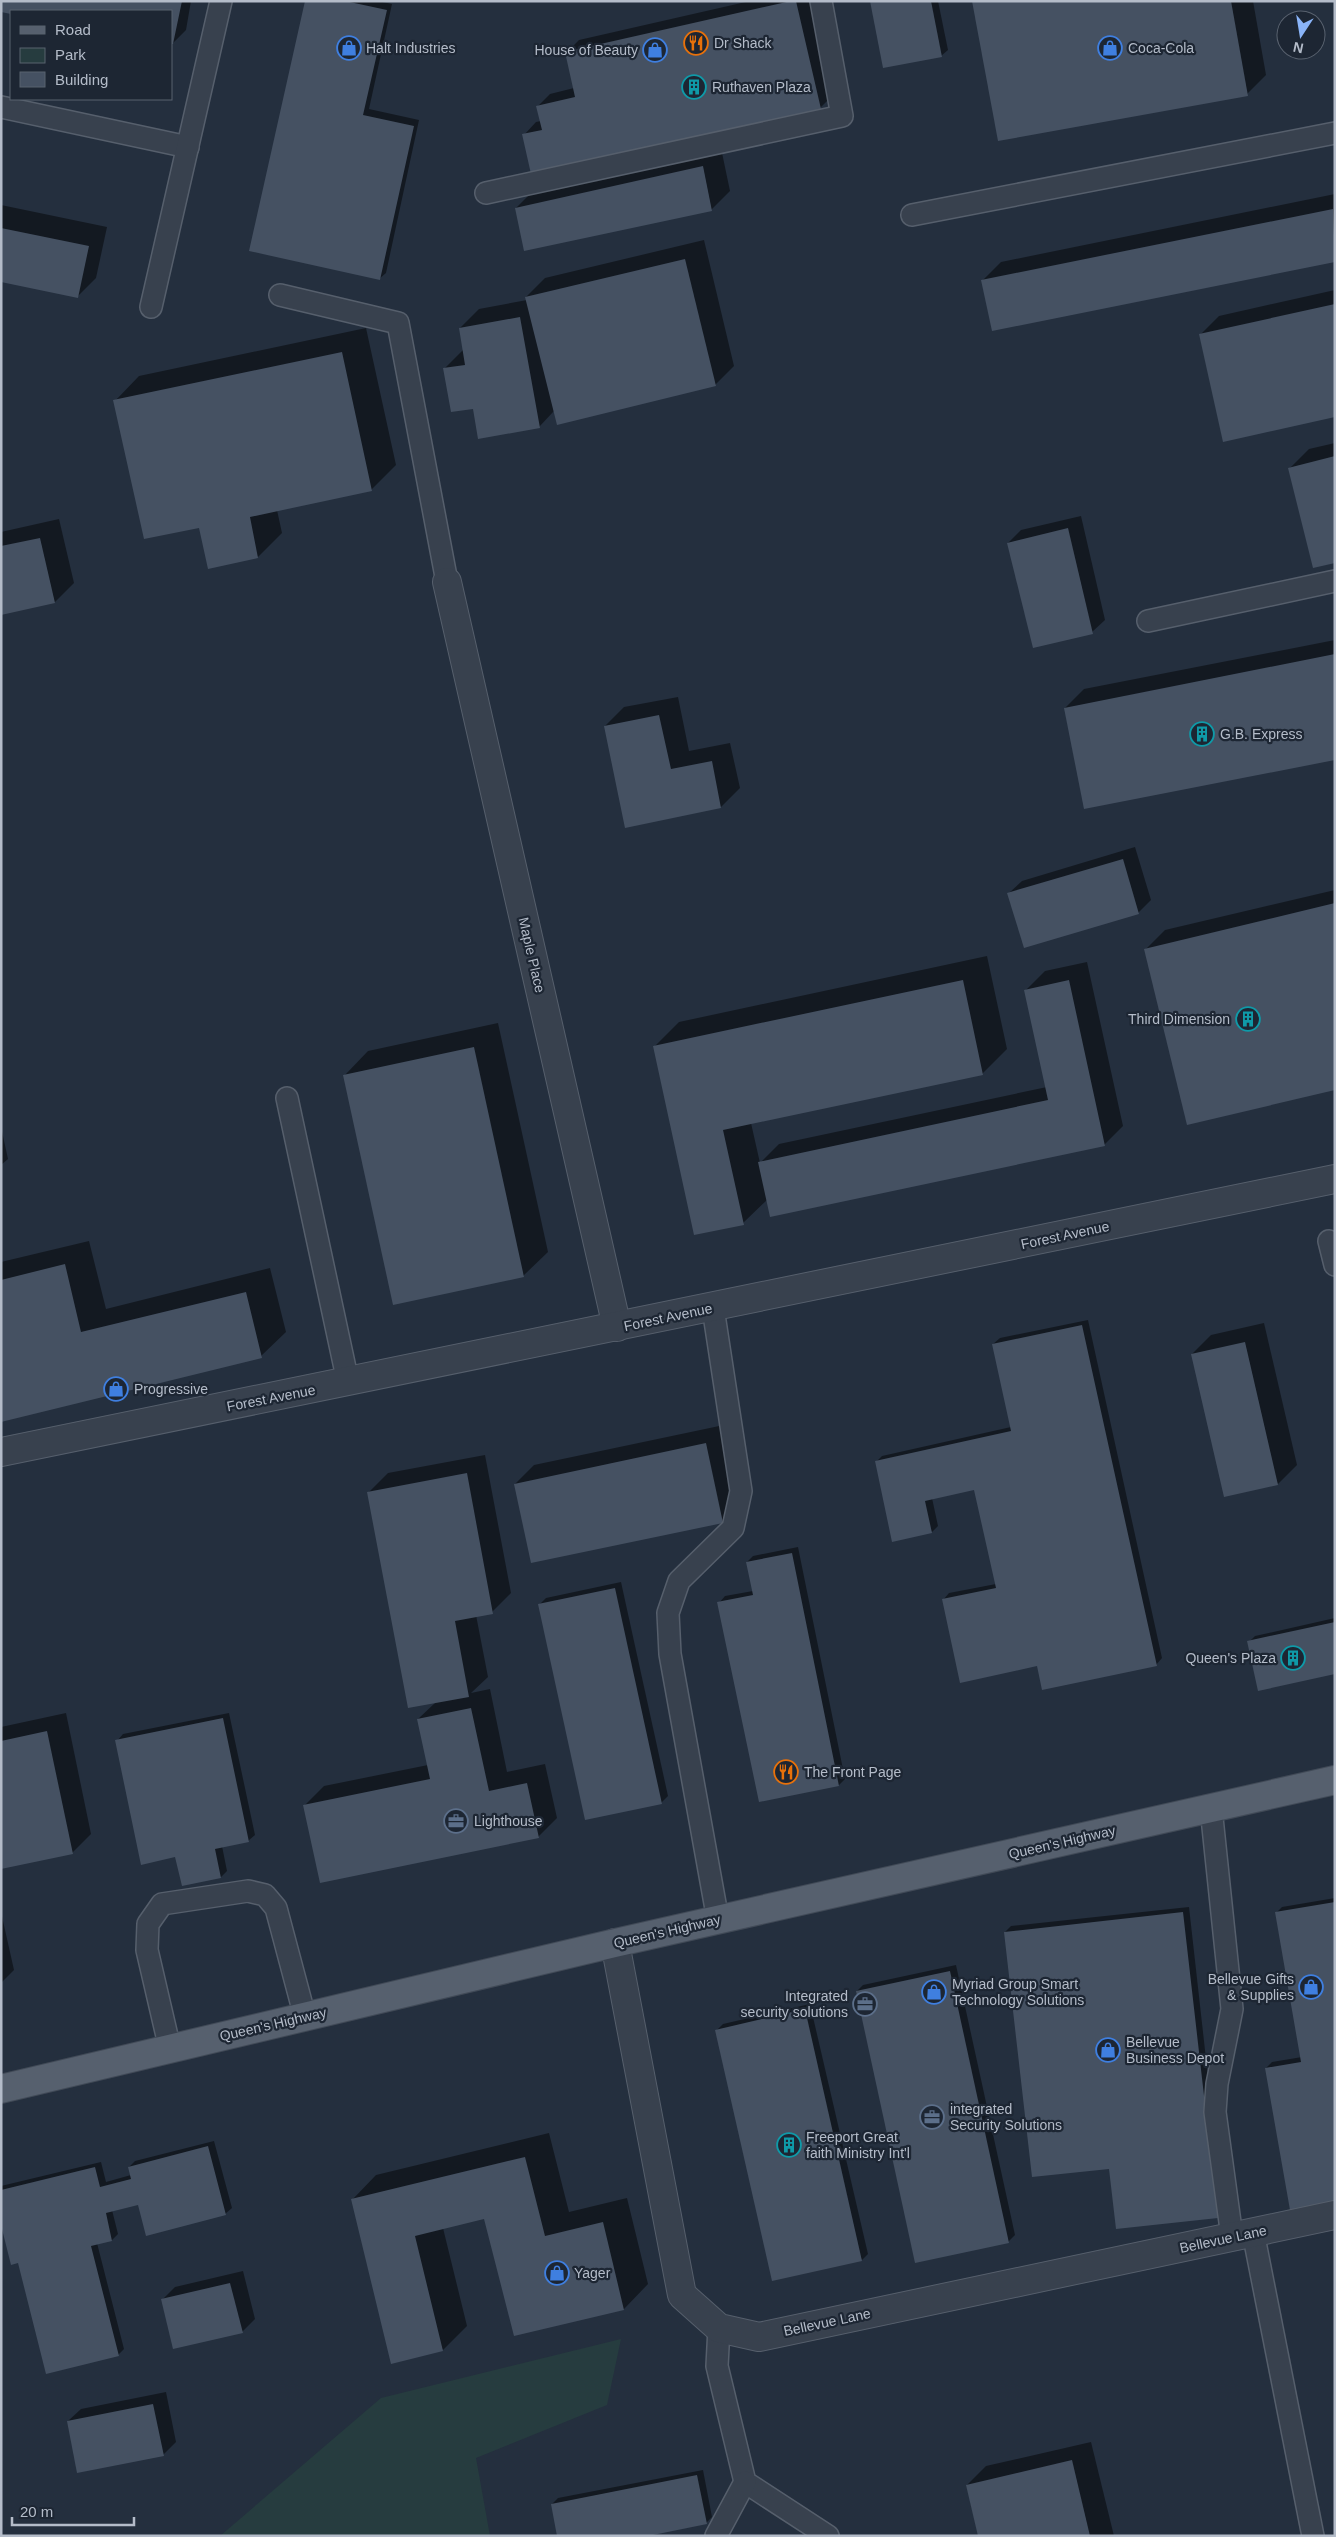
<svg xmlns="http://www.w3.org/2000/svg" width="1336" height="2537" font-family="Helvetica,sans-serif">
	<rect width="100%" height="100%" fill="#242f3e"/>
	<path fill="#263c3f" d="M621,2339L607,2405L476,2458L490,2536H220L381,2398Z"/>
	<g fill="#0007">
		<path d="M1,1H191L186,30L173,43L171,11L11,12L1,10Z"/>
		<path d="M306,1H378L392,4L369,109L419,120L386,273L379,279Z"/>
		<path d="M750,1H812L833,95L820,108L524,135L536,122L541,121L538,106L550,94L574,88L566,53L579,40Z"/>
		<path d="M871,1H938L948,50L941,56Z"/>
		<path d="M973,1H1253L1266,75L1247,94Z"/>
		<path d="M721,148L730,191L711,210L516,208L535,189Z"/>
		<path d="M1335,194V261L982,281L1001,262Z"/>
		<path d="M1,205L107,227L96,278L77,297L1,281Z"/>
		<path d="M704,240L734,366L715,385L554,411L539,427L474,407L444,369L464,349L460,328L479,309L527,300L526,297L545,278Z"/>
		<path d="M1335,290V416L1200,335L1219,316Z"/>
		<path d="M366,328L396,465L371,490L277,510L282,533L258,557L115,401L139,376Z"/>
		<path d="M1335,443V561L1290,468L1309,449Z"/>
		<path d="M1081,516L1105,620L1092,632L1008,543L1021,530Z"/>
		<path d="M59,519L74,583L55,602L1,613V532Z"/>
		<path d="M1335,640V759L1065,708L1084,689Z"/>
		<path d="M678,697L689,751L730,743L740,788L721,807L605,726L624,707Z"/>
		<path d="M1135,847L1151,900L1138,913L1009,893L1022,881Z"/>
		<path d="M1335,890V1089L1146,949L1165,930Z"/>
		<path d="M987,956L1007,1049L982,1074L751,1123L760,1163L779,1144L1047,1087L1026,990L1045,971L1087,962L1123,1126L1104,1145L768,1199L743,1223L654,1047L679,1022Z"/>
		<path d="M498,1023L548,1252L523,1276L344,1076L368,1051Z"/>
		<path d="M1,1127L8,1159L1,1165Z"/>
		<path d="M89,1241L106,1309L270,1268L286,1332L261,1356L1,1421V1262Z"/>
		<path d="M1088,1320L1162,1658L1156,1665H1038L943,1600L949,1593L996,1584L975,1488L932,1498L938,1526L932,1532L876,1462L882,1456L1011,1427L993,1344L1000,1338Z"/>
		<path d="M1264,1323L1297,1465L1278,1484L1192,1354L1211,1335Z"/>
		<path d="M724,1425L741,1503L722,1522L515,1484L534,1465Z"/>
		<path d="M485,1455L511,1593L492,1612L476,1615L488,1677L471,1693L490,1689L507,1772L545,1764L557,1818L538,1837L305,1805L324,1786L428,1765L418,1719L436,1702L369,1492L388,1473Z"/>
		<path d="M798,1547L845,1779L839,1785L760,1801L719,1603L725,1596L753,1591L747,1562L753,1556Z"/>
		<path d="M621,1582L668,1796L661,1803L540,1604L546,1598Z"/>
		<path d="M1335,1618V1673L1249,1642L1255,1636Z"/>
		<path d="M66,1713L91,1834L72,1853L1,1868V1727Z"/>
		<path d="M229,1713L255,1835L248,1841L222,1846L227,1871L221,1877L183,1885L176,1856L117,1741L123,1734Z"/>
		<path d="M1335,1898V2201L1266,2068L1272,2062L1302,2057L1276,1913L1282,1907Z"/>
		<path d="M1189,1907L1223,2211L1217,2217L1110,2168L1005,1932L1011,1926Z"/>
		<path d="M1,1912L14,1970L1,1983Z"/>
		<path d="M956,1965L1015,2235L1008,2242L857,1991L863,1985Z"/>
		<path d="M810,2004L868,2254L862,2260L717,2030L723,2024Z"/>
		<path d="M549,2133L569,2212L627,2198L648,2284L624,2309L515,2335L485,2217L443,2228L467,2326L443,2350L352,2200L376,2175Z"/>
		<path d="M214,2141L232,2208L225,2214L139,2203L112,2210L118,2234L112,2240L97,2243L124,2349L118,2355L19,2262L1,2220V2186L101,2162L106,2182L131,2175L129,2167L135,2161Z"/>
		<path d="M243,2271L255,2319L242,2332L162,2300L175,2287Z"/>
		<path d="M166,2392L176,2442L163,2455L68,2421L81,2409Z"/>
		<path d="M1091,2442L1114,2536H979L967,2485L986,2466Z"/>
		<path d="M703,2470L712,2517L706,2523L651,2534L652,2536H558L552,2504L558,2498Z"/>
	</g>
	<g fill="#455162">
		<path d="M1,1H182L173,44H171V11H11V14L1,12Z"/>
		<path d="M305,1H345L387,10L363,115L414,126L380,280L249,251Z"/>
		<path d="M791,1H796L821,109L531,174L522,134L542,130L536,106L575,97L565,52Z"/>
		<path d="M870,1H931L942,57L883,68Z"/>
		<path d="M972,1H1231L1248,96L998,141Z"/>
		<path d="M703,166L712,211L524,251L515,208Z"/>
		<path d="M1333,209L1335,262L992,331L981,280Z"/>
		<path d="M1,228L89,246L78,298L1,282Z"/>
		<path d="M685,259L716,386L557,425L525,297Z"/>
		<path d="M1335,304V417L1223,442L1199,334Z"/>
		<path d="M520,317L540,428L478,439L473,409L451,412L443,368L465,365L459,328Z"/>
		<path d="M342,352L372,491L250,517L258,558L208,569L199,528L144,539L113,400Z"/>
		<path d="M1335,456V563L1313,568L1288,468Z"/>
		<path d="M1068,528L1093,634L1033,648L1007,543Z"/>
		<path d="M40,538L55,603L1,615V546Z"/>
		<path d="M1335,654V760L1084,809L1064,708Z"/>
		<path d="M659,715L671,769L712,761L721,808L625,828L604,726Z"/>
		<path d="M1123,859L1139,914L1024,948L1007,893Z"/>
		<path d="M1335,903V1090L1187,1125L1144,949Z"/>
		<path d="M963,980L983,1075L723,1130L744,1225L694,1235L653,1046Z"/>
		<path d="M1069,980L1105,1146L770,1217L758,1162L1048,1100L1024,990Z"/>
		<path d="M474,1047L524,1277L393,1305L343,1075Z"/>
		<path d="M65,1264L81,1332L246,1292L262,1358L1,1422V1280Z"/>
		<path d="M1082,1325L1157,1666L1042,1690L1037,1666L960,1683L942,1599L996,1588L974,1490L925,1501L932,1533L892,1542L875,1461L1011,1431L992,1344Z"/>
		<path d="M1245,1342L1278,1485L1224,1497L1191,1354Z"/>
		<path d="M706,1443L723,1523L531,1563L514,1484Z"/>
		<path d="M467,1473L493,1614L455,1621L469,1697L408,1708L367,1492Z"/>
		<path d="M792,1553L839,1786L759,1802L717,1602L753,1595L746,1562Z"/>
		<path d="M615,1588L662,1804L585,1820L538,1604Z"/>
		<path d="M1335,1622V1674L1258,1691L1247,1641Z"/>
		<path d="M471,1708L489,1791L527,1783L539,1838L320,1883L303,1805L430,1779L417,1719Z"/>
		<path d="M223,1718L249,1842L215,1849L221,1878L182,1886L175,1857L141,1865L115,1740Z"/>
		<path d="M47,1731L73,1854L1,1869V1741Z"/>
		<path d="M1335,1902V2203L1290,2210L1265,2068L1301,2062L1275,1912Z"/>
		<path d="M1183,1912L1218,2218L1116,2229L1109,2169L1032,2177L1004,1932Z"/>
		<path d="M950,1971L1009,2243L915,2263L856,1991Z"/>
		<path d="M805,2009L862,2261L772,2281L715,2030Z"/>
		<path d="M208,2146L226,2215L146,2236L138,2205L106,2213L112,2241L91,2246L119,2356L46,2374L18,2263L11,2265L1,2225V2190L95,2167L100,2187L131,2179L128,2167Z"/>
		<path d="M525,2157L545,2236L603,2222L624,2310L514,2336L484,2219L415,2236L443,2351L391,2364L351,2199Z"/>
		<path d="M230,2283L243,2333L173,2349L161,2299Z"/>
		<path d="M153,2404L164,2456L77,2473L67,2421Z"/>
		<path d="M1072,2460L1090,2536H978L966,2485Z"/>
		<path d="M697,2475L707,2524L648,2536H557L551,2504Z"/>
	</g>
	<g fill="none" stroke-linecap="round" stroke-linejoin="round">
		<g stroke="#565f6c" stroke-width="24">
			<g id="service">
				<path d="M1,107L188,147"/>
				<path d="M486,193L842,116L821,1"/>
				<path d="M912,215L1335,133"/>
				<path d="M280,295L398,323L447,582"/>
				<path d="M151,307L221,1"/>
				<path d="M1148,621L1335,581"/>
				<path d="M287,1098L348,1382"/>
				<path d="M1329,1241L1335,1265"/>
				<path d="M713,1308L741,1491L733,1528L679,1581L668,1613L670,1654L718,1920"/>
				<path d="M1211,1808L1232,2009L1217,2084L1215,2112L1232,2237"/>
				<path d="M170,2049L147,1950L148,1924L162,1904L248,1891L265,1895L276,1908L305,2017"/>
				<path d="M1253,2232L1313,2536"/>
				<path d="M719,2328L717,2366L745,2482L828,2536"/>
				<path d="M716,2536L745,2482"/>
			</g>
		</g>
		<g stroke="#565f6c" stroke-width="30">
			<g id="minor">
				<path d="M447,582L617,1327"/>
				<path d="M1,1452L1335,1179"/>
				<path d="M615,1943L682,2295L719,2328L759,2337L1335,2215"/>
			</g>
		</g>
		<g stroke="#414a57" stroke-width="30">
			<path id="primary" d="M1,2089L615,1943L1335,1780"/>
		</g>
		<use href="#service" stroke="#38414e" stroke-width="21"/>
		<use href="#minor" stroke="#38414e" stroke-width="28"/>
		<use href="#primary" stroke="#56606e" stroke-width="28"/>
	</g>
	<defs>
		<g id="restaurant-ring" transform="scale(1.25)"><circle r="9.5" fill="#1d2633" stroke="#e8710a" stroke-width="1.5"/><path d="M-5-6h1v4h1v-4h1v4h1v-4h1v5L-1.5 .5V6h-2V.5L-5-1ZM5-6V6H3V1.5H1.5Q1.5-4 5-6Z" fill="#e8710a"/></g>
		<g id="shop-ring" transform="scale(1.25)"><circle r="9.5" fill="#1d2633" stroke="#3f7fe0" stroke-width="1.5"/><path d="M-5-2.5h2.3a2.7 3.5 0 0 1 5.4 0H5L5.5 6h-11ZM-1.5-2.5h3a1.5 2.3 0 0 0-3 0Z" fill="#3f7fe0"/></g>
		<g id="building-ring" transform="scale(1.25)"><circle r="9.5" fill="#1d2633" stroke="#0f9aa8" stroke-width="1.5"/><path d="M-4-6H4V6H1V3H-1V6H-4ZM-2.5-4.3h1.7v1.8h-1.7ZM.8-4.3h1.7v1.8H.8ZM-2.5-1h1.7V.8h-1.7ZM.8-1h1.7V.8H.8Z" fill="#0f9aa8"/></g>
		<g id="office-ring" transform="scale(1.25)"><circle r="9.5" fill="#1d2633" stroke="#5c6f8a" stroke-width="1.5"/><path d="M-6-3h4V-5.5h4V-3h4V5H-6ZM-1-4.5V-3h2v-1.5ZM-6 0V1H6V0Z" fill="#5c6f8a"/></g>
	</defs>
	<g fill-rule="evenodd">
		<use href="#restaurant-ring" x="696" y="43"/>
		<use href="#shop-ring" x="349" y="48"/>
		<use href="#shop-ring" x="1110" y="48"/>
		<use href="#shop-ring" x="655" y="50"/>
		<use href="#building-ring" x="694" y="87"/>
		<use href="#building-ring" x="1202" y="734"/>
		<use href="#building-ring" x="1248" y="1019"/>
		<use href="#shop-ring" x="116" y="1389"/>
		<use href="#building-ring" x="1293" y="1658"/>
		<use href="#restaurant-ring" x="786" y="1772"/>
		<use href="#office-ring" x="456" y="1821"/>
		<use href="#shop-ring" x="1311" y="1987"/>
		<use href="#shop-ring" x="934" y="1992"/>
		<use href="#office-ring" x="865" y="2004"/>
		<use href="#shop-ring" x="1108" y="2050"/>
		<use href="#office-ring" x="932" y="2117"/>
		<use href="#building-ring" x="789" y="2145"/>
		<use href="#shop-ring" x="557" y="2273"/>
	</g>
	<g text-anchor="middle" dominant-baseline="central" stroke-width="4.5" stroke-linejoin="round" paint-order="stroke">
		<g font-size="14" fill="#b4bcc9" stroke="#1d2633" text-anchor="start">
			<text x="714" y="43">Dr Shack</text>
			<text x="366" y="48">Halt Industries</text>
			<text x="1128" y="48">Coca-Cola</text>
			<text x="638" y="50" text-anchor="end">House of Beauty</text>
			<text x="712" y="87">Ruthaven Plaza</text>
			<text x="1220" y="734">G.B. Express</text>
			<text x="1230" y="1019" text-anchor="end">Third Dimension</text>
			<text x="134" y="1389">Progressive</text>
			<text x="1276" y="1658" text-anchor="end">Queen's Plaza</text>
			<text x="804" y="1772">The Front Page</text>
			<text x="474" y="1821">Lighthouse</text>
			<text x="1294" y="1979" text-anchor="end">Bellevue Gifts<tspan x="1294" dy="16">&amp; Supplies</tspan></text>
			<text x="952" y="1984">Myriad Group Smart<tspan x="952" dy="16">Technology Solutions</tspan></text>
			<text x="848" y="1996" text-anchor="end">Integrated<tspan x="848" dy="16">security solutions</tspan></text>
			<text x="1126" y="2042">Bellevue<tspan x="1126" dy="16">Business Depot</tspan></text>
			<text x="950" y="2109">integrated<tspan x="950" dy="16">Security Solutions</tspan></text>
			<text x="806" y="2137">Freeport Great<tspan x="806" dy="16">faith Ministry Int'l</tspan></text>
			<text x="574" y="2273">Yager</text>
		</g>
		<g font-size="14" fill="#b4bcc9" stroke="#1d2633">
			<text transform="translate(532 955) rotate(77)">Maple Place</text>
			<text transform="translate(1065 1235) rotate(-12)">Forest Avenue</text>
			<text transform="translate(668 1317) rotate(-12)">Forest Avenue</text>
			<text transform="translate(271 1398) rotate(-11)">Forest Avenue</text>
			<text transform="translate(1062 1842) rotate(-13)">Queen's Highway</text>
			<text transform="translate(667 1931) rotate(-13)">Queen's Highway</text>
			<text transform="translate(273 2024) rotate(-13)">Queen's Highway</text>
			<text transform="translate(1223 2239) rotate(-12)">Bellevue Lane</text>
			<text transform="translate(827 2322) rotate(-12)">Bellevue Lane</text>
		</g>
	</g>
	<rect width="1336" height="2537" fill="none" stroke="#b4bcc9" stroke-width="5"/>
	<rect x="10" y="10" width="162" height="90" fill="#1d2633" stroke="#59626f"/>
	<rect x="20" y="26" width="25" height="8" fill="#56606e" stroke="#59626f"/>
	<text x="55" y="35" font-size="15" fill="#b4bcc9">Road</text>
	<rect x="20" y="48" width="25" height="15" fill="#263c3f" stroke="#59626f"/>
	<text x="55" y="60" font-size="15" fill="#b4bcc9">Park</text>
	<rect x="20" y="72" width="25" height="15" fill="#455162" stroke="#59626f"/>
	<text x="55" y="85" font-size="15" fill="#b4bcc9">Building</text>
	<g transform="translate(1301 35) rotate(192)"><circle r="24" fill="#1d2633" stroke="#59626f"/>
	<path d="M0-4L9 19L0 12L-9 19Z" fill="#8ab4f8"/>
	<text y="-8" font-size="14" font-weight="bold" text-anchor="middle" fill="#b4bcc9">N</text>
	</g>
	<path d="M12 2517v8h122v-8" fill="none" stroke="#b4bcc9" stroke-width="2.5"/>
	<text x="20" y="2517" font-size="15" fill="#b4bcc9" stroke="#1d2633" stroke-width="4" paint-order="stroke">20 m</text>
</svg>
